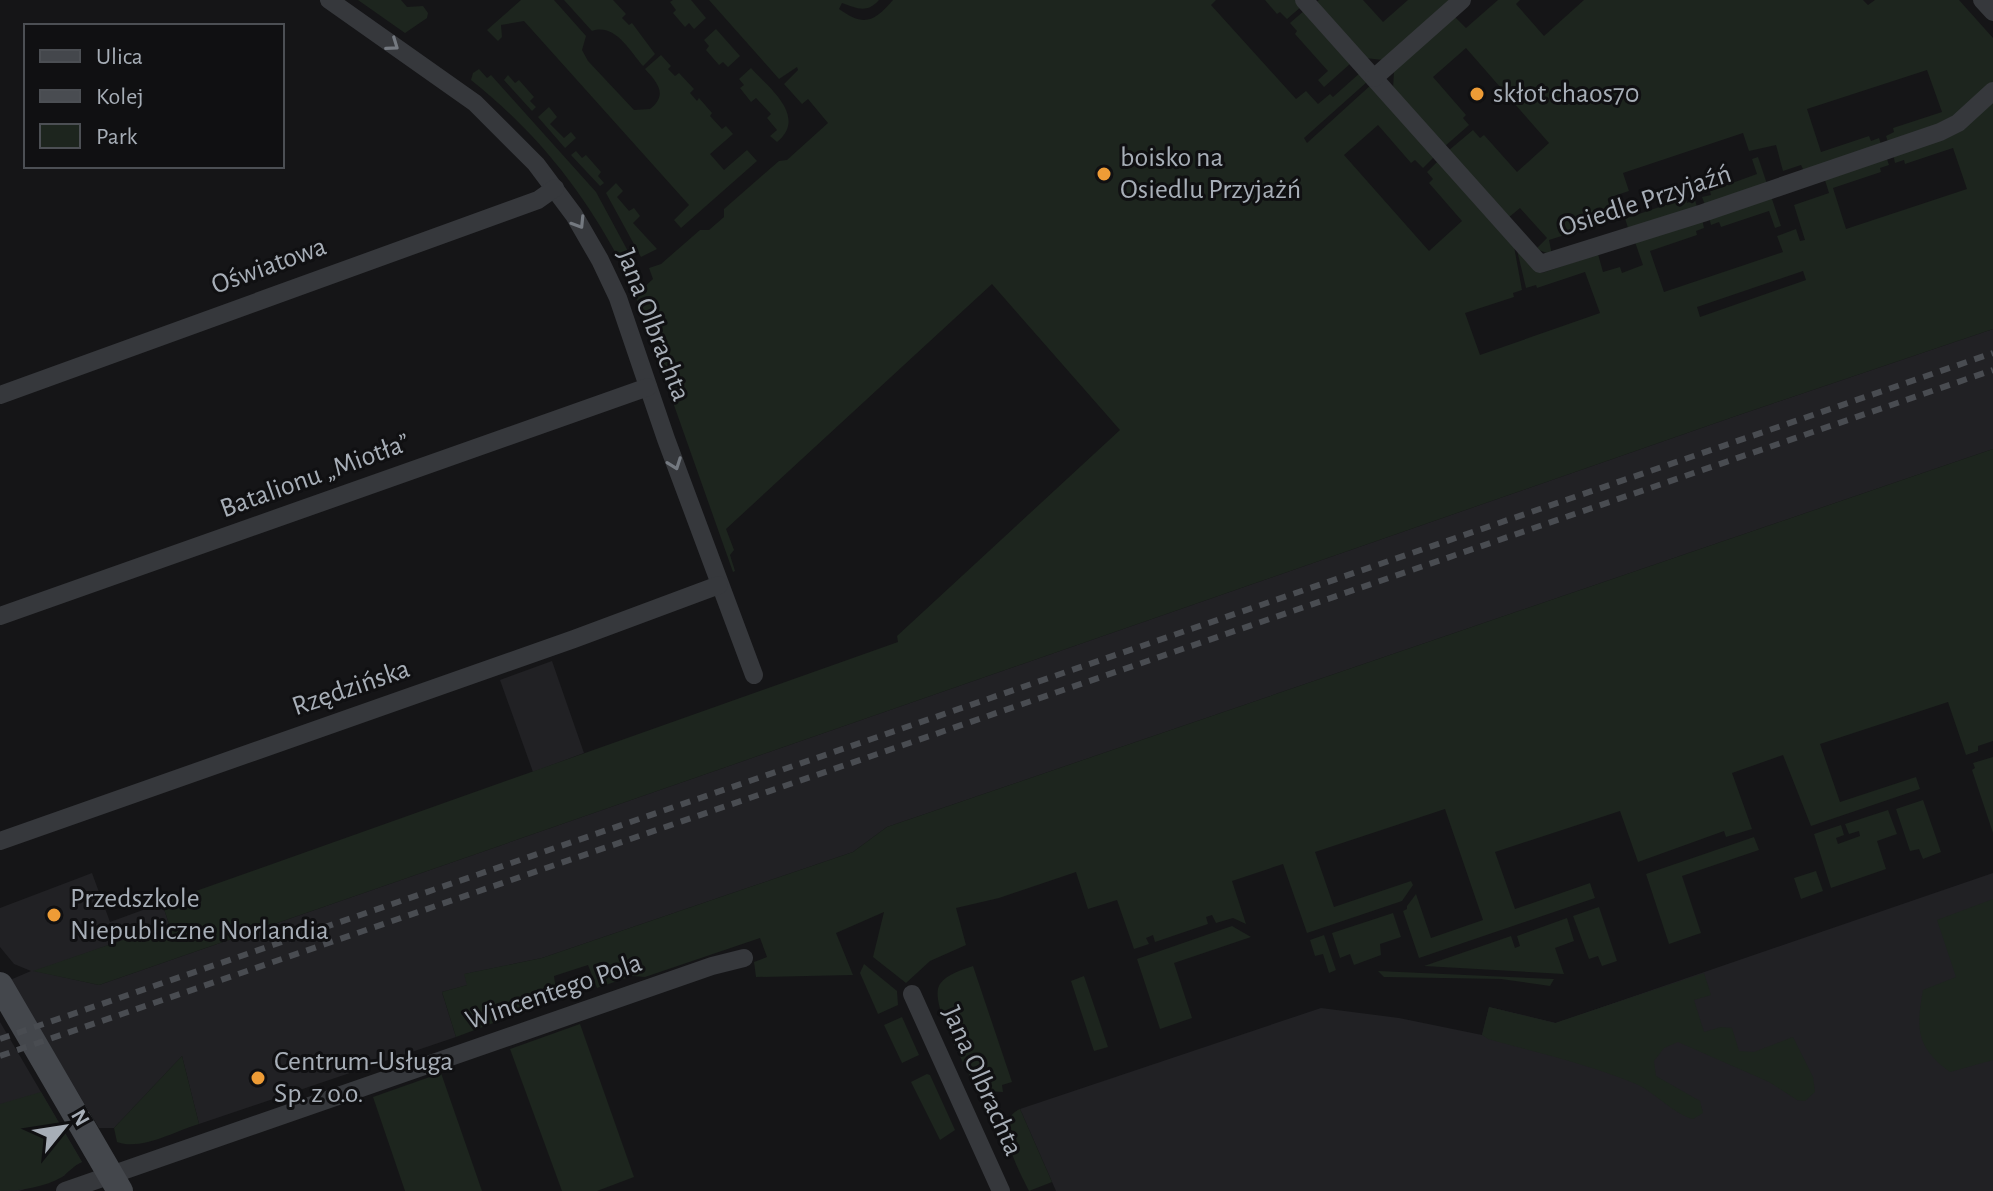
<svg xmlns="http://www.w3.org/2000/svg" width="1993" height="1191" font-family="'Alegreya Sans',sans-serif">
	<rect width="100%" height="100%" fill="#151517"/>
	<g fill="#212124">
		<path d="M1993,329V449L887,827L853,852L542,958L465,974L468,985L442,992L456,1037L199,1124L182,1056L114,1128H99L10,980L31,971L14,964L0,947V908L92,873L110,922L162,903L169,924L35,971L99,985L1733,417Z"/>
		<path d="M552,661L584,753L533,772L500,680Z"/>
		<path d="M1993,873V1191H1056L1020,1109L1321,1008L1399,1018L1482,1035L1489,1007L1556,1023Z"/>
		<path d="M0,1022L82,1162L70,1168L64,1176L19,1191H0Z"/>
	</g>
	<g fill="#1d251e" fill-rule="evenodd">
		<path d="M358,0H401L407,7L423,6L428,13L427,18L405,33Z"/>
		<path d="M521,0H554L586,36L582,50L588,61L634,110L650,109C668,95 658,83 645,69L661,55L671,66L668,69L675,76L679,73L694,89L690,93L697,101L699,98L712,113L710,116L722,129L726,126L733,134L710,154L724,170L747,150L757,161L681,228L674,220L689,205L524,21L501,25L502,37L498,41L487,30Z"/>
		<path d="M564,0H613L626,14L622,18L629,25L632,23L655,54L643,66C629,50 615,23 592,31Z"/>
		<path d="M673,0H691L706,18L694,29L689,23L685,27L673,13L676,10L670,2Z"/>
		<path d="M709,0H879C867,14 856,8 842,3L839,9C864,27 874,22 893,0H1216L1211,5L1296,99L1306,91L1318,104L1330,94L1333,97L1361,72L1368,81L1304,138L1307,143L1372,84L1435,156L1423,168L1415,160L1411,163L1378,125L1344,155L1429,251L1462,221L1429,183L1433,179L1427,172L1439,160L1513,241L1522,290L1513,293L1514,297L1465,313L1480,355L1600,313L1585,272L1537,288L1536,285L1526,288L1517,250L1542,273L1598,254L1603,272L1620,267L1622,273L1643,265L1635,242L1702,219L1704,228L1696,231L1697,235L1650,251L1664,292L1783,252L1777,236L1796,229L1800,241L1805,240L1794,205L1829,193L1824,177L1886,156L1889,165L1880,168L1881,172L1833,188L1846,229L1967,189L1953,148L1905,164L1904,160L1895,163L1893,154L1993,99V329L1733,417L99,985L33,971L169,924L162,903L898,642L897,636L1120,430L992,284L726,529L734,550L730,555L735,571L733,572L629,278L635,275L640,291L653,279L649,268L661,264L700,230H709L724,217V209L779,161L787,160L828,123L808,99L802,104L784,84L798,70L797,67L779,79ZM1803,271L1806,280L1700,317L1697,307Z"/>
		<path d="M1265,0H1296L1302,6L1287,19L1280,12L1277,14Z"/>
		<path d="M1319,0H1363L1383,22L1408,0H1453L1383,60L1365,58L1315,3Z"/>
		<path d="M1498,0H1520L1516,4L1544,36L1584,0H1863L1868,5L1875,0H1959L1993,38V82L1947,122L1888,142L1886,136L1894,132L1893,128L1942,112L1927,70L1807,109L1821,152L1869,136L1871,141L1879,138L1881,144L1804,171L1801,165L1783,171L1776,145L1749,151L1743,133L1623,173L1629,191L1614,196L1603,223L1549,240L1552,255L1536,249L1547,238L1520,208L1508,218L1448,151L1473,130L1480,138L1484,135L1517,172L1549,143L1466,48L1433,77L1466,115L1463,118L1469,125L1444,147L1393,89L1394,71L1454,16L1466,28Z"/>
		<path d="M1305,10L1351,63L1324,87L1318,80L1328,71L1295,34L1297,31L1290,23Z"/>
		<path d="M716,29L740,56L728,67L723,62L719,65L706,50L709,46L704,40Z"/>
		<path d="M751,68C769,88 808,117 777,142L770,136L777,130L767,118L771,114L756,98L751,102L740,88L744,85L739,79Z"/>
		<path d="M479,69L487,78L491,75L596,192L630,255L626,259H619C581,188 534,130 471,80L473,73Z"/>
		<path d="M508,75L515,83L519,80L534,97L530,101L536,107L532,111L504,80Z"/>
		<path d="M549,107L557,117L550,124L564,138L571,132L576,138L565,148L538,117Z"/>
		<path d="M576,151L582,158L586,155L601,172L598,176L604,183L600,186L571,155Z"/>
		<path d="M1758,157L1767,184L1705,205L1702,197L1711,195L1710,191L1757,174L1752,159Z"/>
		<path d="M616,183L623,191L617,197L629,211L634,208L640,216L633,223L657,249L641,257L606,193Z"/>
		<path d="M1771,196L1781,226L1775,228L1769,211L1721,227L1719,222L1711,225L1709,217Z"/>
		<path d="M1620,198L1627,218L1686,198L1687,203L1695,200L1697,207L1629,231L1623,212L1609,217L1616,199Z"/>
		<path d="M1993,449V741L1978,746V751L1966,755L1948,702L1820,744L1840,802L1916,777L1920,789L1811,826L1783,755L1732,773L1752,829L1726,837L1724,831L1638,862L1620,811L1495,852L1515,909L1590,883L1595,898L1419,958L1403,911L1407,909V906L1416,894L1431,938L1483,920L1445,809L1315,852L1334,907L1411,881L1413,885L1402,901L1307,933L1283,864L1232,881L1246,924L1233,918L1216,923L1212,915L1206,917L1208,924L1155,942L1153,935L1146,938L1149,944L1134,949L1117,900L1088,909L1076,872L999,898L956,908L966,945L930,961L906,983L873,957L884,912L836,933L853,975L756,977L754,962L767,957L760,938L645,977L632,976L597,988L588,965L554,976L556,990L548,993L544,1004L456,1037L442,992L467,985L464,974L542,958L853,852L887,827Z"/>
		<path d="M1993,757V833L1972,770L1975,768L1973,763Z"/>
		<path d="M1923,800L1941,852L1923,859L1919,849L1910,851L1896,809Z"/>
		<path d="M1888,810L1897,834L1877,841L1886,869L1831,888L1814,834L1841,825L1844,835L1836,838L1838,844L1860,836L1859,831L1849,834L1845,824Z"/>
		<path d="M1754,837L1759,850L1682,876L1701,933L1669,944L1646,874Z"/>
		<path d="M1816,871L1823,891L1801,899L1794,878Z"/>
		<path d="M1993,899V1060L1950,1072C1916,1047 1916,1029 1923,990L1956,977L1937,920Z"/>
		<path d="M1599,907L1617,961L1602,966L1598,956L1589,959L1573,916Z"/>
		<path d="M1393,913L1401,937L1380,944L1381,955L1354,965L1350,954L1340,958L1332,933Z"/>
		<path d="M1567,918L1574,941L1555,948L1564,974L1424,966L1511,936L1515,948L1520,946L1517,936Z"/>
		<path d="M1232,926L1251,937L1174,963L1192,1018L1160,1029L1137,959Z"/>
		<path d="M1324,935L1336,970L1329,973L1323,954L1315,956L1310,940Z"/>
		<path d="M864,964L897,991L898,1005L878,1014L860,973Z"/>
		<path d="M973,966L1012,1082L1002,1085L1003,1092L983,1091L973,1082C964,1063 928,1001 940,984C947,974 962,970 973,966Z"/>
		<path d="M1378,971L1554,979L1550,986L1501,979L1384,977Z"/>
		<path d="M1704,973L1711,995L1694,1000L1704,1032L1721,1027L1732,1028L1739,1051L1754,1052L1793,1037L1813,1077L1815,1092L1805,1101L1797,1100L1769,1082L1678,1042L1664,1048L1654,1061L1656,1076L1700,1101L1703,1113L1693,1119C1672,1113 1656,1093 1636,1084C1588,1064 1538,1053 1488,1039L1482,1035L1489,1007L1555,1023Z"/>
		<path d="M1084,976L1108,1047L1094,1051L1071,981Z"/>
		<path d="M902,1017L919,1055L902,1063L884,1025Z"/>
		<path d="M580,1024L634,1177L597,1191H562L510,1049Z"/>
		<path d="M182,1056L199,1124C175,1131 141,1151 117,1142L114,1128Z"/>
		<path d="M441,1073L482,1191H405L373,1097Z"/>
		<path d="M927,1074L930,1075L955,1130L940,1140L911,1082Z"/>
		<path d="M41,1092L82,1162C73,1166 69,1172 62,1177C45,1187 20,1191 0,1191V1104Z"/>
		<path d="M1020,1109L1052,1182L1029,1191C1020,1172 990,1121 1020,1109Z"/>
	</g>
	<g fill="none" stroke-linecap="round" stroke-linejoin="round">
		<g stroke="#36383c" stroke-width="18">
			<path d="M329,0L475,103L536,164L574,215L600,260L618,298L666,439L754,675"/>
			<path d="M1304,0L1540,264L1703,213L1940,132L1958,123L1993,91"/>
			<path d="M1982,0L1993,12"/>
			<path d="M1374,78L1462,0"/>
			<path d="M0,395L538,200L555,188"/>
			<path d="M0,616L648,387"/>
			<path d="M0,841L574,639L719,585"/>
			<path d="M912,994L1001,1191"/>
			<path d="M65,1191L712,966L744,958"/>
		</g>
		<path stroke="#44474c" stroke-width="26" d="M0,985L120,1191"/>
		<g stroke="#494c51" stroke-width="6" stroke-dasharray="10 8" stroke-linecap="butt">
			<path d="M0,1039L1993,353"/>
			<path d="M0,1056L1993,370"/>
		</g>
	</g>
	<defs><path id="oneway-chevron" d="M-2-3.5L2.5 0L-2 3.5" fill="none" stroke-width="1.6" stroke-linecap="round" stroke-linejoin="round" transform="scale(2)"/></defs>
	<g stroke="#747980">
		<use href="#oneway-chevron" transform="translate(393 45) rotate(35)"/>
		<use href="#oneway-chevron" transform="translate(579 223) rotate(58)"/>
		<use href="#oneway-chevron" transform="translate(675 464) rotate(70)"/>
	</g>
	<g fill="#ee9c36" stroke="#101012" stroke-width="3">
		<circle cx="1477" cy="94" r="8"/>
		<circle cx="1104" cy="174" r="8"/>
		<circle cx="54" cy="915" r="8"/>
		<circle cx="258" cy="1078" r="8"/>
	</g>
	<g text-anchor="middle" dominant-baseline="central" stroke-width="6" stroke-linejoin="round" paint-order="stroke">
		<g font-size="28" fill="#a7aeb7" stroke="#101012" text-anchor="start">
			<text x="1493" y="94">skłot chaos70</text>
			<text x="1120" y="158">boisko na<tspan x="1120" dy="32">Osiedlu Przyjażń</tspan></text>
			<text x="70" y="899">Przedszkole<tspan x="70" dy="32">Niepubliczne Norlandia</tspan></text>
			<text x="274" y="1062">Centrum-Usługa<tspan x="274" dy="32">Sp. z o.o.</tspan></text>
		</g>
		<g font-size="28" fill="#a7aeb7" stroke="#101012">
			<text transform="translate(1645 201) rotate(-18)">Osiedle Przyjaźń</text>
			<text transform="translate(269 266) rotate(-20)">Oświatowa</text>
			<text transform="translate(653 325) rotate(69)">Jana Olbrachta</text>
			<text transform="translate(315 476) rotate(-20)">Batalionu „Miotła”</text>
			<text transform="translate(351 688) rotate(-19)">Rzędzińska</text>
			<text transform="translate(554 992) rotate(-19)">Wincentego Pola</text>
			<text transform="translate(982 1081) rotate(66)">Jana Olbrachta</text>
		</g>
	</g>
	<rect x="24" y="24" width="260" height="144" fill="#101012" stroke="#4c4f54" stroke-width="2"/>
	<rect x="40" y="50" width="40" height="12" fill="#44474c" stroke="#4c4f54" stroke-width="2"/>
	<text x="96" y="64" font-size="24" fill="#a7aeb7">Ulica</text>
	<rect x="40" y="90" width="40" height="12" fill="#494c51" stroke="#4c4f54" stroke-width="2"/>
	<text x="96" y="104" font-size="24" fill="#a7aeb7">Kolej</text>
	<rect x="40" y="124" width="40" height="24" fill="#1d251e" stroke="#4c4f54" stroke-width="2"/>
	<text x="96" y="144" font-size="24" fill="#a7aeb7">Park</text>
	<g transform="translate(64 1127) rotate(60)" stroke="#101012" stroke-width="6" paint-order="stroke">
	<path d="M0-6L14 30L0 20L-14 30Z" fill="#a7aeb7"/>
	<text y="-12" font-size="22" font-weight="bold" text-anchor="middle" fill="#a7aeb7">N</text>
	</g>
</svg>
